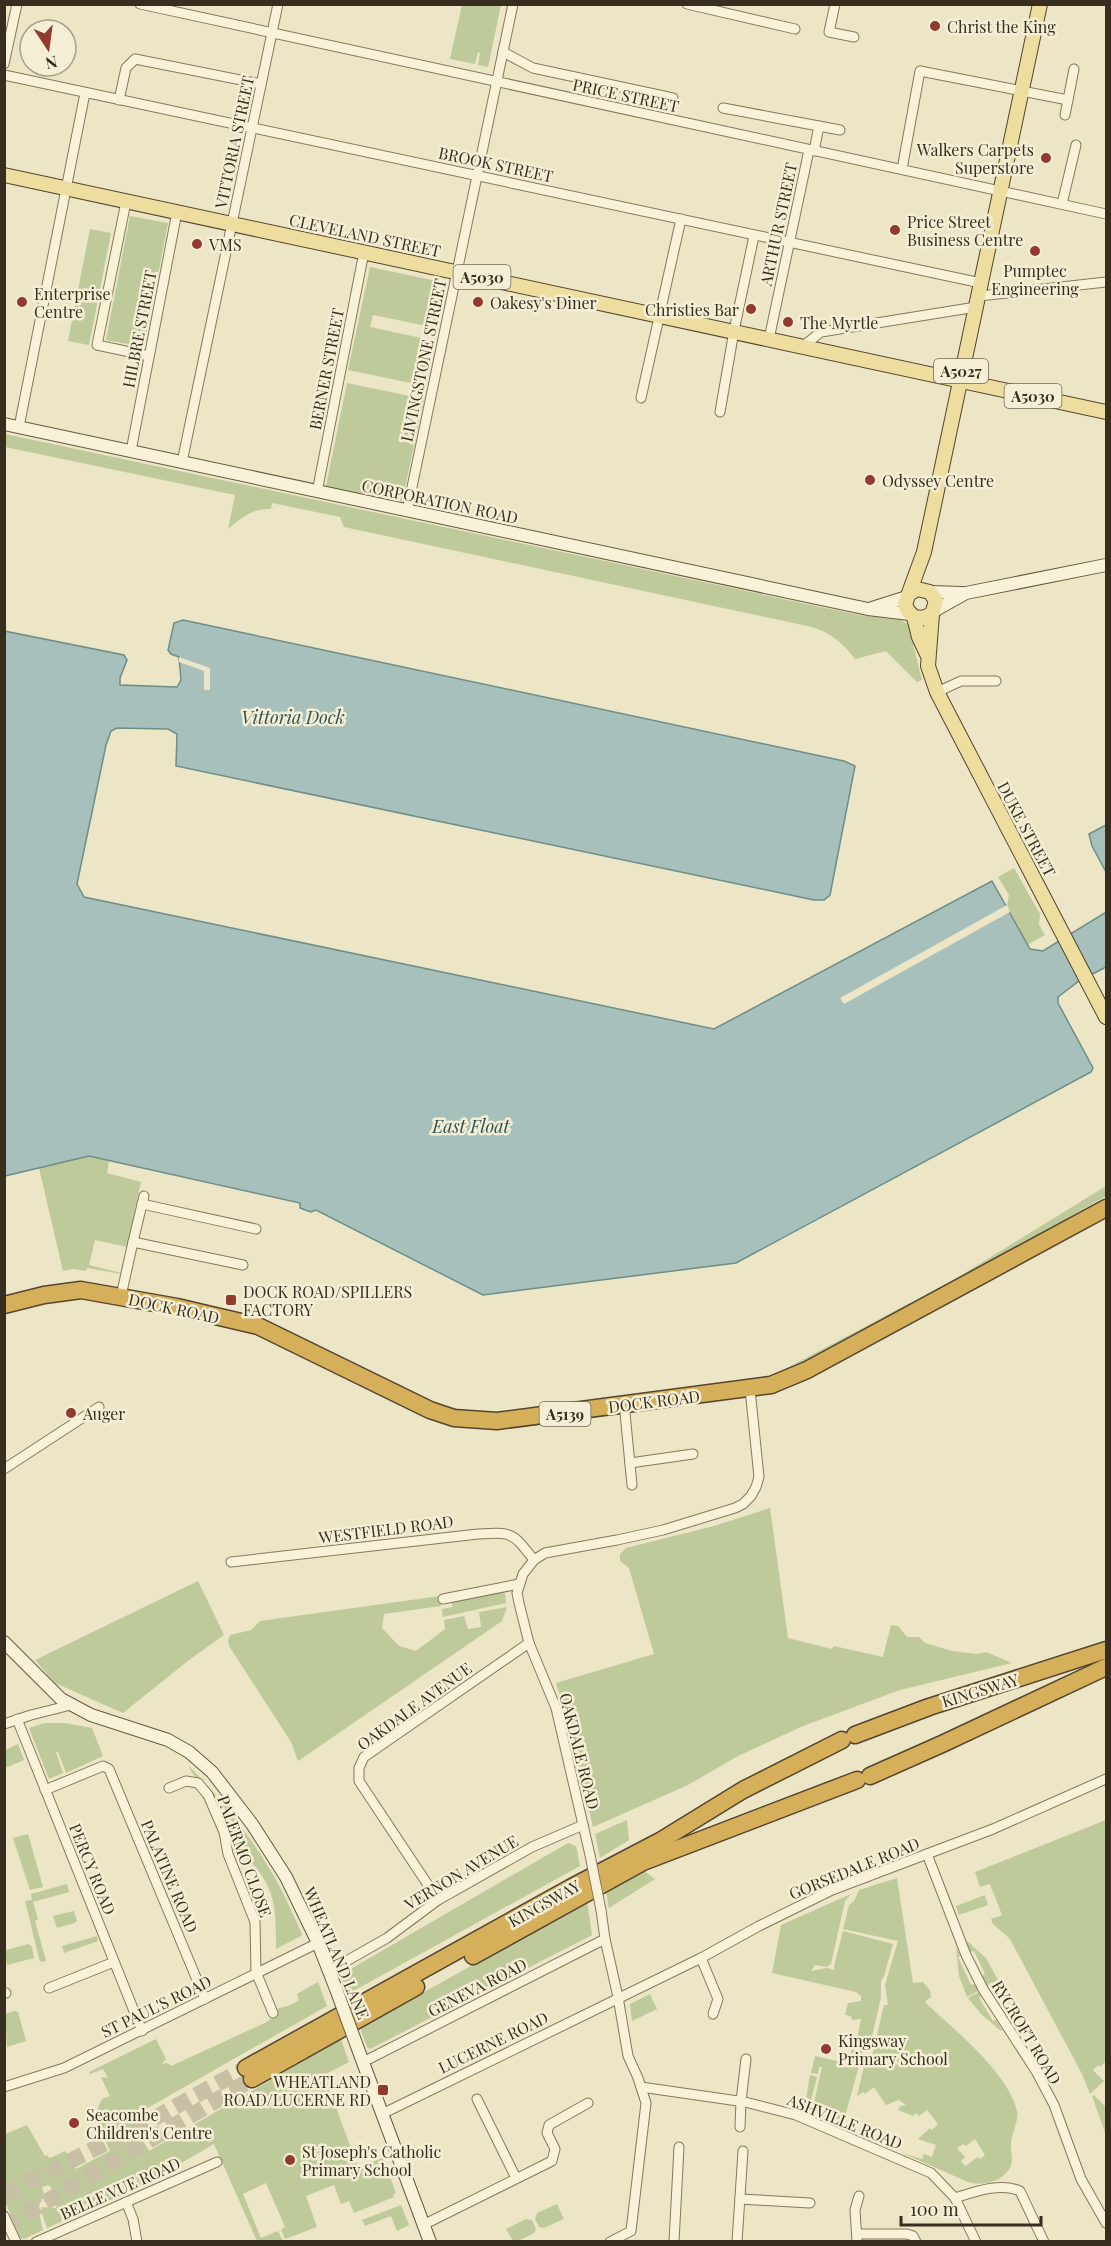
<svg xmlns="http://www.w3.org/2000/svg" width="1111" height="2246" font-family="'Playfair Display',serif">
	<rect width="100%" height="100%" fill="#ece5c6"/>
	<g fill="#beca9a" fill-rule="evenodd">
		<path d="M462,5H501L488,67L478,65L480,53L478,52L475,64L450,59Z"/>
		<path d="M130,216L168,223L144,347L106,340Z"/>
		<path d="M90,229L111,233L89,345L68,341Z"/>
		<path d="M370,267L446,283L437,328L373,315L370,327L435,341L425,386L348,370Z"/>
		<path d="M347,383L424,399L402,501L326,486Z"/>
		<path d="M5,434L859,615L901,620L908,624L922,680L917,682L886,651L855,659C843,643 831,633 812,627L344,527L340,517L272,503L271,509C253,508 241,518 228,529L235,495L5,447Z"/>
		<path d="M1014,868L1040,914L1039,925L1045,935L1027,945L1007,905L1009,895L998,877Z"/>
		<path d="M89,1156L109,1161L107,1173L141,1182L127,1247L95,1240L89,1265L121,1273V1274L87,1268L86,1271L73,1269L63,1271L39,1168Z"/>
		<path d="M1106,1186V1196L956,1282L784,1373L783,1370L955,1279Z"/>
		<path d="M770,1508L788,1638L832,1649L834,1646L883,1657L891,1625L898,1626L907,1637H919L925,1643L952,1651L977,1654L986,1652L1012,1663L900,1690L803,1726L738,1756L688,1785L593,1827L571,1730L556,1683L654,1654L629,1568L620,1561V1554L626,1548L714,1526Z"/>
		<path d="M198,1581L224,1635L189,1660L123,1713L55,1683L35,1660Z"/>
		<path d="M502,1593L505,1594L506,1603L443,1617L442,1609L452,1607V1602Z"/>
		<path d="M440,1596L441,1606L384,1614L382,1628L399,1646L416,1651L445,1629L444,1620L464,1616L468,1629L481,1627L479,1612L507,1607L502,1621L298,1761L291,1742L229,1646L228,1640L230,1635L251,1630L260,1621Z"/>
		<path d="M45,1723H64L92,1728L103,1756L66,1773L58,1752H56L63,1773L49,1779L29,1728Z"/>
		<path d="M18,1744L24,1760L5,1768V1750Z"/>
		<path d="M189,1766C219,1797 246,1830 269,1868C282,1889 292,1912 302,1934L301,1936L276,1949C276,1913 277,1890 251,1862C247,1858 240,1855 237,1850C226,1833 222,1811 211,1795C204,1784 192,1777 189,1766Z"/>
		<path d="M627,1820L629,1840L600,1858L595,1834Z"/>
		<path d="M1106,1820V2061L1100,2067L1098,2065L1093,2070L1104,2081L1090,2094L1082,2074L1010,1939L993,1924L991,1919L1002,1915L990,1884L980,1887L975,1872Z"/>
		<path d="M28,1834L43,1887L30,1890L13,1838Z"/>
		<path d="M568,1843L576,1846L580,1866L348,1994L341,1978L342,1974Z"/>
		<path d="M644,1871L655,1879L609,1908L606,1890Z"/>
		<path d="M897,1878L913,1983L923,1982L930,1990L931,1997L925,2002C953,2029 1008,2072 1017,2111C1019,2120 1012,2133 1011,2143C1010,2154 1016,2164 1006,2173C997,2183 980,2186 968,2182L902,2153L922,2159L924,2154L932,2157L936,2145L918,2139L930,2128L932,2130L938,2124L927,2110L919,2116L916,2113L913,2116L898,2110L900,2106L906,2105L899,2100L886,2105L874,2087L865,2094L863,2092L857,2096L866,2058L908,2067L909,2065L872,2056L884,2005H888L885,1985L898,1941L843,1929L849,1905L854,1901L859,1890ZM975,2139L985,2155L980,2159L978,2157L965,2166L961,2161L965,2157L957,2148L963,2144L966,2146Z"/>
		<path d="M67,1884L69,1892L33,1902L38,1919L35,1921L46,1961L40,1962L25,1901L32,1900L31,1894Z"/>
		<path d="M851,1894L845,1901L831,1964L827,1967L815,1965L811,1971L827,1968L835,1970L834,1966L843,1931L893,1944L884,1976L881,1981V1997L871,2041L865,2044L842,2127L820,2118L821,2114L812,2111L822,2067H819L818,2074L811,2073L815,2056L849,2064L852,2049L860,2051L862,2044L856,2043L861,2019L852,2020L851,2016L845,2015L848,2003L861,2001V1996L856,1992L772,1973L781,1925Z"/>
		<path d="M985,1895L988,1905L959,1915L956,1906Z"/>
		<path d="M587,1901L592,1935L370,2049L367,2047L360,2028Z"/>
		<path d="M74,1911L77,1921L75,1923L57,1928L53,1916Z"/>
		<path d="M97,1936L98,1941L64,1953L62,1946Z"/>
		<path d="M966,1940L986,1958L998,1980L987,1986L982,1976L985,1974L974,1951L970,1952Z"/>
		<path d="M29,1944L32,1947L34,1958L7,1965L5,1954L6,1950Z"/>
		<path d="M956,1947L960,1956L958,1957L971,1985L975,1984L978,1991L967,1997L959,1976Z"/>
		<path d="M318,1982L327,2006L130,2118L149,2151L341,2039L349,2062L324,2075L358,2167L383,2158L396,2193L393,2195L394,2197L354,2213L349,2201L341,2204L334,2185L306,2196L317,2227L285,2239L281,2230L285,2227L266,2183L243,2194L261,2238L278,2231L283,2241H257L214,2144L140,2187L47,2228L41,2211L42,2207L56,2208L58,2199L49,2185L42,2187L44,2194L38,2209L43,2230L24,2239L20,2238L5,2201V2134L27,2125L45,2156L47,2155L50,2158L65,2151L76,2169L110,2151L94,2117L102,2099L110,2096L101,2077L108,2078L103,2069L90,2074L89,2072L156,2039L166,2059L162,2064L168,2063L171,2066L267,2022L276,2014L277,2009L291,2005L299,2000L297,1994Z"/>
		<path d="M979,1992L981,1997L979,1998L993,2021L996,2020L1002,2030L1001,2031L981,2014L968,1998Z"/>
		<path d="M650,1994L657,2009L632,2021L630,2004Z"/>
		<path d="M14,2011L18,2012L26,2041L7,2047L5,2014Z"/>
		<path d="M810,2075L817,2077L808,2112L804,2111Z"/>
		<path d="M1094,2095L1105,2106L1106,2105V2135L1092,2096Z"/>
		<path d="M557,2204L564,2219L544,2228L539,2227L535,2219L537,2213Z"/>
		<path d="M401,2205L409,2225L397,2231L391,2216L365,2226L362,2220Z"/>
		<path d="M526,2219L532,2220L536,2229L534,2233L518,2241H513L506,2229Z"/>
	</g>
	<g fill="#a7c0bb" stroke="#6e8d89" stroke-width="1.5">
		<path d="M183,620L844,761L855,766L830,895L824,900H814L176,766L177,734L168,729L117,728L111,731L106,745L77,884L84,897L714,1029L992,881L1030,949L1043,951L1106,912V967L1079,981L1058,997V1003L1093,1068L1091,1072L736,1263L483,1295L316,1210L311,1212L300,1208V1203L89,1156L5,1176L4,631L124,655L127,660L120,678V685L177,687L181,680L179,657L171,654L168,650L174,623Z"/>
		<path d="M1106,825V872L1092,846L1089,834Z"/>
	</g>
	<g fill="#ece5c6">
		<path d="M179,657L210,668V690H204V671L179,662Z"/>
		<path d="M1007,905L1010,912L844,1004L840,998Z"/>
	</g>
	<g fill="none" stroke-linecap="round" stroke-linejoin="round">
		<g stroke="#c8c0a5" stroke-width="16" stroke-dasharray="16 8" stroke-linecap="butt">
			<path d="M4,2194L140,2126L246,2068"/>
			<path d="M4,2227L252,2079"/>
		</g>
		<g stroke="#86785c" stroke-width="11">
			<g id="street">
				<path d="M140,4L1106,214"/>
				<path d="M687,4L795,29"/>
				<path d="M835,4L829,32L854,37"/>
				<path d="M503,52L533,68L673,98"/>
				<path d="M4,64L17,4"/>
				<path d="M4,75L981,283"/>
				<path d="M119,100L126,68L135,59L261,84"/>
				<path d="M723,108L840,130"/>
				<path d="M1065,115L1074,69"/>
				<path d="M814,151L819,126"/>
				<path d="M902,169L920,71L1068,100"/>
				<path d="M126,202L97,345L149,356"/>
				<path d="M1062,204L1076,145"/>
				<path d="M979,296L1106,282"/>
				<path d="M769,339L809,150"/>
				<path d="M803,346L821,332L976,307"/>
				<path d="M641,398L681,219"/>
				<path d="M720,412L734,331L754,236"/>
				<path d="M19,427L85,93"/>
				<path d="M131,451L177,212"/>
				<path d="M182,462L278,4"/>
				<path d="M317,492L364,252"/>
				<path d="M407,511L513,4"/>
				<path d="M937,692L961,681H996"/>
				<path d="M144,1196L133,1242L243,1265"/>
				<path d="M142,1204L256,1229"/>
				<path d="M121,1296L133,1242"/>
				<path d="M624,1403L632,1485"/>
				<path d="M630,1463L693,1454"/>
				<path d="M4,1469L99,1407"/>
				<path d="M231,1562L478,1534C513,1532 512,1532 534,1560"/>
				<path d="M443,1599L519,1584"/>
				<path d="M17,1719L142,2031"/>
				<path d="M4,1724L31,1715L71,1705"/>
				<path d="M169,1788L186,1781L198,1783L208,1795L224,1832L228,1854L255,1922L256,1972L273,2013"/>
				<path d="M45,1790L103,1766L109,1769L205,1999"/>
				<path d="M927,1854L966,1955L983,1989L1036,2071L1054,2105L1081,2179L1106,2223"/>
				<path d="M590,1855L556,1708L529,1643L519,1603L517,1593L523,1574L534,1560L545,1553L617,1540L663,1530L735,1508L743,1504L751,1496L756,1487L759,1477L750,1389"/>
				<path d="M438,1900L359,1781V1768L364,1757L529,1643"/>
				<path d="M601,1910L605,1939L618,1997L628,2056L638,2078L646,2103L631,2231L610,2242"/>
				<path d="M701,1958L718,1999L713,2014"/>
				<path d="M329,1971L387,1938L438,1900L532,1847L583,1825"/>
				<path d="M49,1988L114,1962"/>
				<path d="M4,1993H6"/>
				<path d="M363,2062L605,1939"/>
				<path d="M4,2087L64,2068L318,1943"/>
				<path d="M641,2087L745,2102L796,2115L931,2173L955,2198L976,2242"/>
				<path d="M477,2099L516,2178"/>
				<path d="M382,2114L701,1958L759,1926L832,1890L993,1829L1106,1779"/>
				<path d="M740,2127L741,2101L746,2059"/>
				<path d="M955,2198C974,2192 1000,2182 1020,2191L1044,2242"/>
				<path d="M740,2199L810,2203"/>
				<path d="M126,2202L133,2219L137,2242"/>
				<path d="M4,2216L16,2242"/>
				<path d="M423,2225L552,2161L555,2149L547,2133L549,2125L588,2103"/>
				<path d="M857,2234H907L913,2236L916,2242"/>
				<path d="M36,2242L217,2162"/>
				<path d="M674,2242L679,2147"/>
				<path d="M737,2242L743,2151"/>
				<path d="M857,2242L855,2210L859,2196"/>
			</g>
		</g>
		<g stroke="#68593f" stroke-width="14">
			<g id="secondary">
				<path d="M4,424L868,609L910,614"/>
				<path d="M930,592L962,593"/>
				<path d="M872,608L907,597"/>
				<path d="M934,611L966,593L1106,565"/>
				<path d="M4,1642L61,1699L91,1715L168,1740L189,1752L212,1772L252,1824L286,1877L318,1943L336,1989"/>
				<path d="M361,2057L430,2242"/>
			</g>
		</g>
		<g stroke="#544530" stroke-width="16">
			<g id="primary">
				<path d="M4,175L1106,412"/>
				<path d="M909,594L917,589L930,592L936,601L932,614L923,618L914,617L908,611L905,604L924,552L1040,4"/>
				<path d="M932,614L928,666L937,692L1106,1017"/>
				<path d="M914,617L919,637L927,654"/>
			</g>
		</g>
		<g stroke="#544530" stroke-width="19">
			<g id="highway">
				<path d="M4,1305L44,1295L81,1290L177,1307L258,1326L430,1410L454,1418L497,1421L771,1385L807,1370L1106,1208"/>
				<path d="M855,1735L929,1707L1106,1650"/>
				<path d="M870,1776L942,1744L1106,1667"/>
				<path d="M473,1956L643,1862L857,1780"/>
				<path d="M246,2068L570,1888L660,1841L743,1790L842,1740"/>
				<path d="M252,2079L416,1987"/>
			</g>
		</g>
		<use href="#street" stroke="#f7f2d8" stroke-width="9"/>
		<use href="#secondary" stroke="#f7f2d8" stroke-width="12"/>
		<use href="#primary" stroke="#eddea0" stroke-width="14"/>
		<use href="#highway" stroke="#d6af5b" stroke-width="16"/>
		<g stroke="#86785c" stroke-width="11" stroke-linecap="butt">
			<path id="street-bridge" d="M590,1855L601,1910"/>
		</g>
		<g stroke="#68593f" stroke-width="14" stroke-linecap="butt">
			<path id="secondary-bridge" d="M336,1989L361,2057"/>
		</g>
		<use href="#street-bridge" stroke="#f7f2d8" stroke-width="9"/>
		<use href="#secondary-bridge" stroke="#f7f2d8" stroke-width="12"/>
	</g>
	<g fill="#923a2f" stroke="#f4eed5" stroke-width="2">
		<circle cx="935" cy="26" r="6"/>
		<circle cx="1046" cy="158" r="6"/>
		<circle cx="895" cy="230" r="6"/>
		<circle cx="197" cy="244" r="6"/>
		<circle cx="1035" cy="251" r="6"/>
		<circle cx="22" cy="302" r="6"/>
		<circle cx="478" cy="302" r="6"/>
		<circle cx="751" cy="309" r="6"/>
		<circle cx="788" cy="322" r="6"/>
		<circle cx="870" cy="480" r="6"/>
		<rect x="225" y="1294" width="12" height="12" rx="3"/>
		<circle cx="71" cy="1413" r="6"/>
		<circle cx="826" cy="2049" r="6"/>
		<rect x="377" y="2084" width="12" height="12" rx="3"/>
		<circle cx="74" cy="2123" r="6"/>
		<circle cx="290" cy="2160" r="6"/>
	</g>
	<g text-anchor="middle" dominant-baseline="central" stroke-width="5" stroke-linejoin="round" paint-order="stroke">
		<g fill="#f4eed5" stroke="#706856" stroke-width="1.5">
			<rect x="453.5" y="265" width="57" height="24" rx="4.5"/>
			<rect x="934" y="359" width="54" height="24" rx="4.5"/>
			<rect x="1004.5" y="384" width="57" height="24" rx="4.5"/>
			<rect x="539.5" y="1402" width="51" height="24" rx="4.5"/>
		</g>
		<g font-size="15" font-weight="bold" fill="#372e1f">
			<text x="482" y="277">A5030</text>
			<text x="961" y="371">A5027</text>
			<text x="1033" y="396">A5030</text>
			<text x="565" y="1414">A5139</text>
		</g>
		<g font-size="16" fill="#372e1f" stroke="#f4eed5" text-anchor="start">
			<text x="947" y="26">Christ the King</text>
			<text x="1034" y="149" text-anchor="end">Walkers Carpets<tspan x="1034" dy="18">Superstore</tspan></text>
			<text x="907" y="221">Price Street<tspan x="907" dy="18">Business Centre</tspan></text>
			<text x="209" y="244">VMS</text>
			<text x="1035" y="270" text-anchor="middle">Pumptec<tspan x="1035" dy="18">Engineering</tspan></text>
			<text x="34" y="293">Enterprise<tspan x="34" dy="18">Centre</tspan></text>
			<text x="490" y="302">Oakesy's Diner</text>
			<text x="739" y="309" text-anchor="end">Christies Bar</text>
			<text x="800" y="322">The Myrtle</text>
			<text x="882" y="480">Odyssey Centre</text>
			<text x="243" y="1291">DOCK ROAD/SPILLERS<tspan x="243" dy="18">FACTORY</tspan></text>
			<text x="83" y="1413">Auger</text>
			<text x="838" y="2040">Kingsway<tspan x="838" dy="18">Primary School</tspan></text>
			<text x="371" y="2081" text-anchor="end">WHEATLAND<tspan x="371" dy="18">ROAD/LUCERNE RD</tspan></text>
			<text x="86" y="2114">Seacombe<tspan x="86" dy="18">Children's Centre</tspan></text>
			<text x="302" y="2151">St Joseph's Catholic<tspan x="302" dy="18">Primary School</tspan></text>
		</g>
		<g font-size="16" fill="#372e1f" stroke="#f4eed5">
			<text transform="translate(626 95) rotate(12)">PRICE STREET</text>
			<text transform="translate(234 142) rotate(-78)">VITTORIA STREET</text>
			<text transform="translate(496 164) rotate(12)">BROOK STREET</text>
			<text transform="translate(778 224) rotate(-78)">ARTHUR STREET</text>
			<text transform="translate(365 235) rotate(12)">CLEVELAND STREET</text>
			<text transform="translate(139 329) rotate(-79)">HILBRE STREET</text>
			<text transform="translate(423 360) rotate(-78)">LIVINGSTONE STREET</text>
			<text transform="translate(326 369) rotate(-79)">BERNER STREET</text>
			<text transform="translate(440 501) rotate(12)">CORPORATION ROAD</text>
			<text transform="translate(1027 829) rotate(62)">DUKE STREET</text>
			<text transform="translate(174 1308) rotate(12)">DOCK ROAD</text>
			<text transform="translate(654 1401) rotate(-7)">DOCK ROAD</text>
			<text transform="translate(386 1529) rotate(-7)">WESTFIELD ROAD</text>
			<text transform="translate(980 1690) rotate(-17)">KINGSWAY</text>
			<text transform="translate(414 1706) rotate(-36)">OAKDALE AVENUE</text>
			<text transform="translate(580 1751) rotate(76)">OAKDALE ROAD</text>
			<text transform="translate(245 1856) rotate(70)">PALERMO CLOSE</text>
			<text transform="translate(854 1868) rotate(-22)">GORSEDALE ROAD</text>
			<text transform="translate(93 1869) rotate(68)">PERCY ROAD</text>
			<text transform="translate(461 1872) rotate(-31)">VERNON AVENUE</text>
			<text transform="translate(170 1876) rotate(67)">PALATINE ROAD</text>
			<text transform="translate(544 1903) rotate(-29)">KINGSWAY</text>
			<text transform="translate(337 1953) rotate(67)">WHEATLAND LANE</text>
			<text transform="translate(477 1987) rotate(-27)">GENEVA ROAD</text>
			<text transform="translate(156 2006) rotate(-26)">ST PAUL'S ROAD</text>
			<text transform="translate(1027 2032) rotate(59)">RYCROFT ROAD</text>
			<text transform="translate(493 2042) rotate(-26)">LUCERNE ROAD</text>
			<text transform="translate(845 2121) rotate(22)">ASHVILLE ROAD</text>
			<text transform="translate(120 2188) rotate(-24)">BELLE VUE ROAD</text>
		</g>
		<g font-size="18" font-style="italic" fill="#2f5456" stroke="#f4eed5">
			<text x="293" y="717">Vittoria Dock</text>
			<text x="471" y="1126">East Float</text>
		</g>
	</g>
	<rect width="1111" height="2246" fill="none" stroke="#372e1f" stroke-width="12"/>
	<g transform="translate(48 48) rotate(167)"><circle r="28" fill="#f4eed5" stroke="#a8a18c" stroke-width="1.5"/>
	<path d="M0-4.5L10 22L0 15L-10 22Z" fill="#923a2f"/>
	<text y="-9" font-size="16" font-weight="bold" text-anchor="middle" fill="#372e1f">N</text>
	</g>
	<path d="M901 2216v9h140v-9" fill="none" stroke="#372e1f" stroke-width="3"/>
	<text x="910" y="2216" font-size="18" fill="#372e1f" stroke="#f4eed5" stroke-width="4.5" paint-order="stroke">100 m</text>
</svg>
